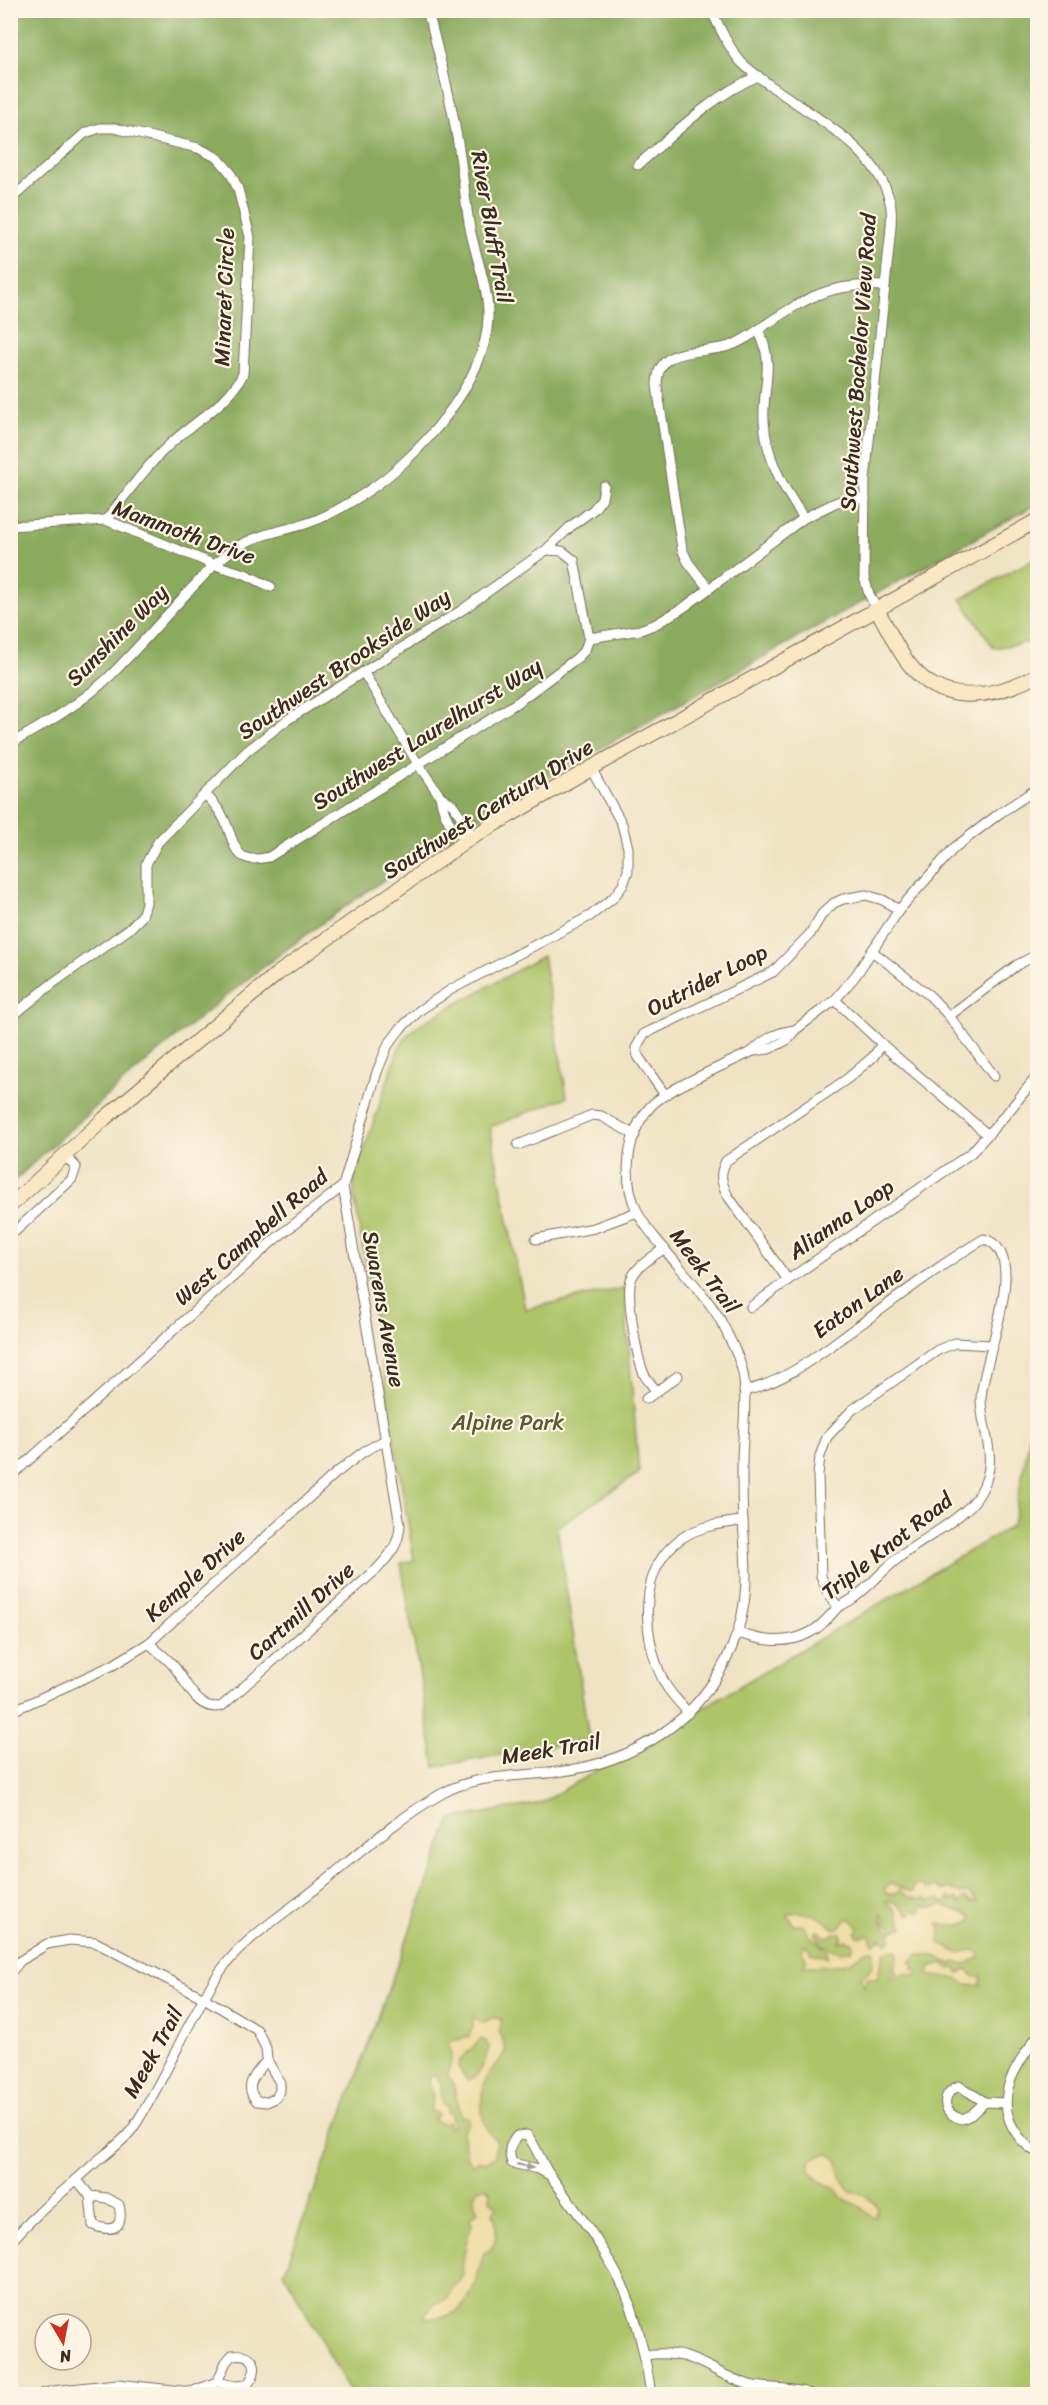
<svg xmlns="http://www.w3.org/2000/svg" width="1048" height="2405" font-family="Sriracha,sans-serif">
	<rect width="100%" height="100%" fill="#fcf5e5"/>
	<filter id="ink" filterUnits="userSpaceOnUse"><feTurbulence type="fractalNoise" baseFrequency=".0167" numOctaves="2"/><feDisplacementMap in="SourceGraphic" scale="12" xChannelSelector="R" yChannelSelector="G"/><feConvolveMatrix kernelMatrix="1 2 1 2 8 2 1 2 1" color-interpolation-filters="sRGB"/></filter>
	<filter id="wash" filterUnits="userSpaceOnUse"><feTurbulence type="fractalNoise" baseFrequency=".008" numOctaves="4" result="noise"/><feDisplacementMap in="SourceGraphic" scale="24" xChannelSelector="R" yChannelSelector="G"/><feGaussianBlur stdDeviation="1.35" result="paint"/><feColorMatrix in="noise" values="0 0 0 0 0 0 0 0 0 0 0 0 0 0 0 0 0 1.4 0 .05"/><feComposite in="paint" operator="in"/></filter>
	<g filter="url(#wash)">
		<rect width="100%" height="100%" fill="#f0e3c4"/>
		<g fill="#adc469" stroke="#747744" stroke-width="1.5">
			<path d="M1037,557V641L994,648L961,599Z"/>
			<path d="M543,956L567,1097L490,1127L525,1309L624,1288L639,1473L557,1527L589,1739L435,1767L401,1563L414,1560L354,1195V1179L398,1050L407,1035L420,1024Z"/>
			<path d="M1037,1397V2394H351L284,2273L451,1819L541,1803L1013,1525Z"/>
		</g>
		<path fill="#8aaa5d" stroke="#626a3e" stroke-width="1.5" d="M11,11H1037V504C920,569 802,635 685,701C595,752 504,801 417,858C270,953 137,1065 11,1184Z"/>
		<g fill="#eeda9e" stroke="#94825e" stroke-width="1.5" fill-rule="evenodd">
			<path d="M891,1884L911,1892H913L914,1885H922L927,1889L936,1887L942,1891L949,1888L961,1894L968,1893L978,1902H971L965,1898L959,1903L956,1898L952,1901L949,1897L947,1902L944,1903L939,1899L929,1901L924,1898L922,1900L909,1897L899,1890L896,1894H887L884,1889Z"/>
			<path d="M886,1901C901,1901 902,1909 910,1915L914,1910L920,1912L924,1905L930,1907L943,1905L972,1916L971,1921C954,1930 950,1922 938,1925L942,1930L938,1942L957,1953L974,1950L979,1954L978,1958L964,1965L955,1962L950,1964L936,1956L916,1954L910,1963L914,1964L913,1970H918L916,1976L904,1973L893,1978L890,1977L891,1975L897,1973L894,1968L898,1953L896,1950H891L884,1953L877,1979L867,1977L864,1986L860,1977C875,1968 872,1966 874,1951C864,1947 859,1958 850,1962C842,1965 810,1967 803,1965L807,1960L801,1949L804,1945L810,1948L811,1953L827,1957L828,1951L809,1935L805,1926L794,1925L787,1914C797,1910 816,1914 825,1921C831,1925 830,1930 840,1928L847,1919H851L859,1928L856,1933L858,1936L862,1937L869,1934L873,1944L881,1939L887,1943L891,1939C890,1929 880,1926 881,1914L884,1917L885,1924L889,1925L891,1932L904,1927L894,1908ZM817,1930H820L824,1937L831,1936L834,1933L841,1934L842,1937L839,1942L846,1940L852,1942L854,1945L852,1950L841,1952L822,1945L815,1933Z"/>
			<path d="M944,1963L949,1969L955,1968L959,1973L967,1969L974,1977L981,1976V1985H966L957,1978L931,1976L928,1973L932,1966Z"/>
			<path d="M473,2016L481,2023L492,2018L502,2019L499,2033C502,2038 506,2044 505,2051C502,2060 494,2067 489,2074C478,2091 479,2128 496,2140L495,2156L487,2162L479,2160L473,2165L467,2158L462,2131L468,2125L469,2118L461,2115L452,2080L448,2077L452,2054L448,2042L468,2037L473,2028ZM481,2039L486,2041L489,2047C485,2060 482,2077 467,2080L458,2067L459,2061Z"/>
			<path d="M434,2074L441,2083L442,2103L447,2106V2112L451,2114L453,2127L450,2128L448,2122L443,2124L433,2120L438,2114L430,2110L433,2097L429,2079Z"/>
			<path d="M827,2153L837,2159L842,2180L847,2187L851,2191L865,2195L878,2207L876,2217H872L860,2207L841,2197L836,2189L818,2180L811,2172L809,2167L812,2159Z"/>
			<path d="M479,2188H488L491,2192L490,2200L497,2206L493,2213C498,2225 498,2250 484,2253C478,2272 474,2303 453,2314C446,2317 436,2317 429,2319L424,2316L435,2304L446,2299L463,2275C461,2263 467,2235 472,2225L470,2218L478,2212C474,2202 471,2196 479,2188Z"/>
		</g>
	</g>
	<g filter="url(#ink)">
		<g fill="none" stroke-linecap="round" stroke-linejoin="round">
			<g stroke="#7a6b58" stroke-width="11">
				<g id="street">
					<path d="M711,10C720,28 728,47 741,62C751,72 763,80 774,88C814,117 878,149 890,202C893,213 891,226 890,238L865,480L864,577L869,594L877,610"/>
					<path d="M638,165C675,133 713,95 758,76"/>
					<path d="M10,200L85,133L100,128H114L198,148L218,158L230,172L238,189L250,237L243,374C228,405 193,422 169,445C145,467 126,495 106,520"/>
					<path d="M758,330C776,364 762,386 764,421C766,458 783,488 804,518"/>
					<path d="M10,526L106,520L215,565L245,574L271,587"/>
					<path d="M708,588L688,562L682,549L657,386C657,375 659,365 670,358C687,349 710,352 729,346C742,342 754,333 765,325C808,297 831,282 885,286"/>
					<path d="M589,638L640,630L656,624L683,608L804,518L837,502L865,498"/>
					<path d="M364,673L418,764L440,796L453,805L468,827L469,839"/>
					<path d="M10,744C45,724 81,704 110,676C137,649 163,619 189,591C204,576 217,560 235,548C257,534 284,531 308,523C329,516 349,504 368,491C419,457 486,382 488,318C489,286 474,254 469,223C464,193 462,162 456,132C450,95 440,59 431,23L425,10"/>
					<path d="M205,794C213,802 220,810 225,821C236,845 233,866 269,857L518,702L577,658L585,650L589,638L574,560L562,551L546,550"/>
					<path d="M440,796C444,816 450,830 469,839"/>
					<path d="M872,951L930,996L949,1016L994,1076"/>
					<path d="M835,1000L894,1055L988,1135"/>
					<path d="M949,1016L1017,965L1038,954"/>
					<path d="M10,1018L53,983L129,929L142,916L146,903V864L158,842L247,751L287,720L462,610L546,550L570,527L594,509L602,498L604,486"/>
					<path d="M882,1044L873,1057L847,1079L726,1161C719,1174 721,1183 728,1196L788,1280L971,1153L1008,1112L1038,1075"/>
					<path d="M753,1051C766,1038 778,1032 795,1030"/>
					<path d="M665,1095L638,1056L636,1048L644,1034L773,972L810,934L822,914L834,903L843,899L866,895L883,900L899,910"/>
					<path d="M518,1145L592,1115L601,1116L635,1135"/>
					<path d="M10,1236L72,1179L76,1167L65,1156"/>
					<path d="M536,1239L594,1228L637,1212"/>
					<path d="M751,1307L788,1280"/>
					<path d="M656,1391C653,1386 648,1381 645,1376C637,1361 626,1296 631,1280C635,1267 653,1257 664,1248"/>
					<path d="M646,1399L678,1376"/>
					<path d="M10,1477L274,1240L343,1186L377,1072L388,1045L401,1028L420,1010L452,989L590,916L613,898L623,885L628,871V848L622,824L591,768"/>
					<path d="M838,1607L828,1593L821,1576L818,1475L820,1456L827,1437L852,1410L938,1350L955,1343L991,1345"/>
					<path d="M738,1633C762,1641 786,1645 809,1633C820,1628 828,1618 836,1609C842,1604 849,1602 855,1597C870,1586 881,1572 896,1560C919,1541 947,1528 969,1507C976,1500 983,1489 986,1480C996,1453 981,1426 981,1399C981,1363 1033,1252 984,1239C934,1268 890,1304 844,1336C813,1359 782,1383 744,1391"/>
					<path d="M149,1643C156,1650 164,1656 171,1663C186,1678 195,1713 222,1706L377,1569C390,1555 399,1545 400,1525L343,1186"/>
					<path d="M10,1712L113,1665L149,1643L335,1474L363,1452L387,1439"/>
					<path d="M688,1713C680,1702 668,1692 663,1680C642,1636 637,1568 682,1538C699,1526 723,1523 743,1521"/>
					<path d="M10,1973L20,1961L47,1944L69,1940L95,1942L204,1998L257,2030L266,2048L267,2060L280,2083V2091L276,2098L267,2102L257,2101C242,2086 256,2074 267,2060"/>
					<path d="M1038,2035C1019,2062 995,2092 1012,2126C1018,2137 1026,2147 1038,2153"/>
					<path d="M985,2102L971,2115L962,2119C941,2114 940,2093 959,2086L985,2102L1005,2103"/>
					<path d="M550,2175L538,2169L512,2163C508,2151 509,2146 517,2136L527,2135C538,2148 541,2164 552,2178C579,2214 607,2251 626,2293C639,2325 646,2360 651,2394"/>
					<path d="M77,2180L90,2196L93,2225C114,2233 124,2228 119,2205L107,2198L90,2196"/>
					<path d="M10,2243C35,2213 68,2188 96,2162C108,2152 124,2141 133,2128C166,2079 186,2022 219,1973C243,1939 281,1916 314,1890C355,1857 395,1820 441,1794C476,1774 518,1777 556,1772C634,1763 701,1721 732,1647C750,1604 747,1568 743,1523C742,1503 742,1484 742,1464C742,1436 747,1408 744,1380C742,1361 731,1342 723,1325C710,1299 680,1269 661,1245C653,1235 642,1223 637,1211C622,1179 626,1134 650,1107C667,1088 728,1064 753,1051L769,1049L787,1040L795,1030L835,1000L856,975L899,910L954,848L1000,813L1038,788"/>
					<path d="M645,2355C697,2348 706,2372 750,2385C766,2389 798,2388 810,2394"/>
					<path d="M41,2394L53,2391L117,2384L191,2392L217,2382L235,2386L247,2385C261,2368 255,2352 232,2355L226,2362L217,2382"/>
				</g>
			</g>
			<g stroke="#7a6b58" stroke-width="16">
				<g id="secondary">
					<path d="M877,610C890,631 899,655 917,673C952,708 999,695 1038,675"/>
					<path d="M10,1206L104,1119L277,974L469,839L591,768L1038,520"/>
				</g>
			</g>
			<use href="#street" stroke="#fff" stroke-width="9"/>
			<use href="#secondary" stroke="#fae7c3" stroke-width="14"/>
		</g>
		<defs><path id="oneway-solid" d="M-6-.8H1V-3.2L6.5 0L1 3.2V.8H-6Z" transform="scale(1.5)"/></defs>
		<use fill="#a79f9a" href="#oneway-solid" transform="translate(525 2166) rotate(13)"/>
	</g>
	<g text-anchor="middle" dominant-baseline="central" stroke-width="4.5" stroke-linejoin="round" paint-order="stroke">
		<g font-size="22" fill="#3b2a1e" stroke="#fcf5e5">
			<text transform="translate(492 227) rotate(80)">River Bluff Trail</text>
			<text transform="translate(224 297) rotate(-88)">Minaret Circle</text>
			<text transform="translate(858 362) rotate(-86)">Southwest Bachelor View Road</text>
			<text transform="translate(184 532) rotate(20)">Mammoth Drive</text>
			<text transform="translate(117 635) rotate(-45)">Sunshine Way</text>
			<text transform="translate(344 664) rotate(-34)">Southwest Brookside Way</text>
			<text transform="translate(427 734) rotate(-32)">Southwest Laurelhurst Way</text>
			<text transform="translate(488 809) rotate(-32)">Southwest Century Drive</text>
			<text transform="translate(707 980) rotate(-27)">Outrider Loop</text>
			<text transform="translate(841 1219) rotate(-35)">Alianna Loop</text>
			<text transform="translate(251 1237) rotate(-41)">West Campbell Road</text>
			<text transform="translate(705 1271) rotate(53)">Meek Trail</text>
			<text transform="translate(858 1302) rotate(-36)">Eaton Lane</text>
			<text transform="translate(384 1309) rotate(80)">Swarens Avenue</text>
			<text transform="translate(887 1546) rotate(-38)">Triple Knot Road</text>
			<text transform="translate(195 1575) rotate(-42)">Kemple Drive</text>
			<text transform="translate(301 1611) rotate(-42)">Cartmill Drive</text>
			<text transform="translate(551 1749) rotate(-9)">Meek Trail</text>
			<text transform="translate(153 2052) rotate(-61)">Meek Trail</text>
		</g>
		<g font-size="22" fill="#5d5834" stroke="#fcf5e5">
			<text x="508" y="1422">Alpine Park</text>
		</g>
	</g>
	<rect width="1048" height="2405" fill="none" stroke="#fcf5e5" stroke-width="36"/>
	<g transform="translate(63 2342) rotate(170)"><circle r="28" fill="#fcf5e5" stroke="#afa495" stroke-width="1.5"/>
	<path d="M0-4.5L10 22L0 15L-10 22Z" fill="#c8321e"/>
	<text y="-9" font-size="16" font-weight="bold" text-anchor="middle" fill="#3b2a1e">N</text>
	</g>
</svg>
